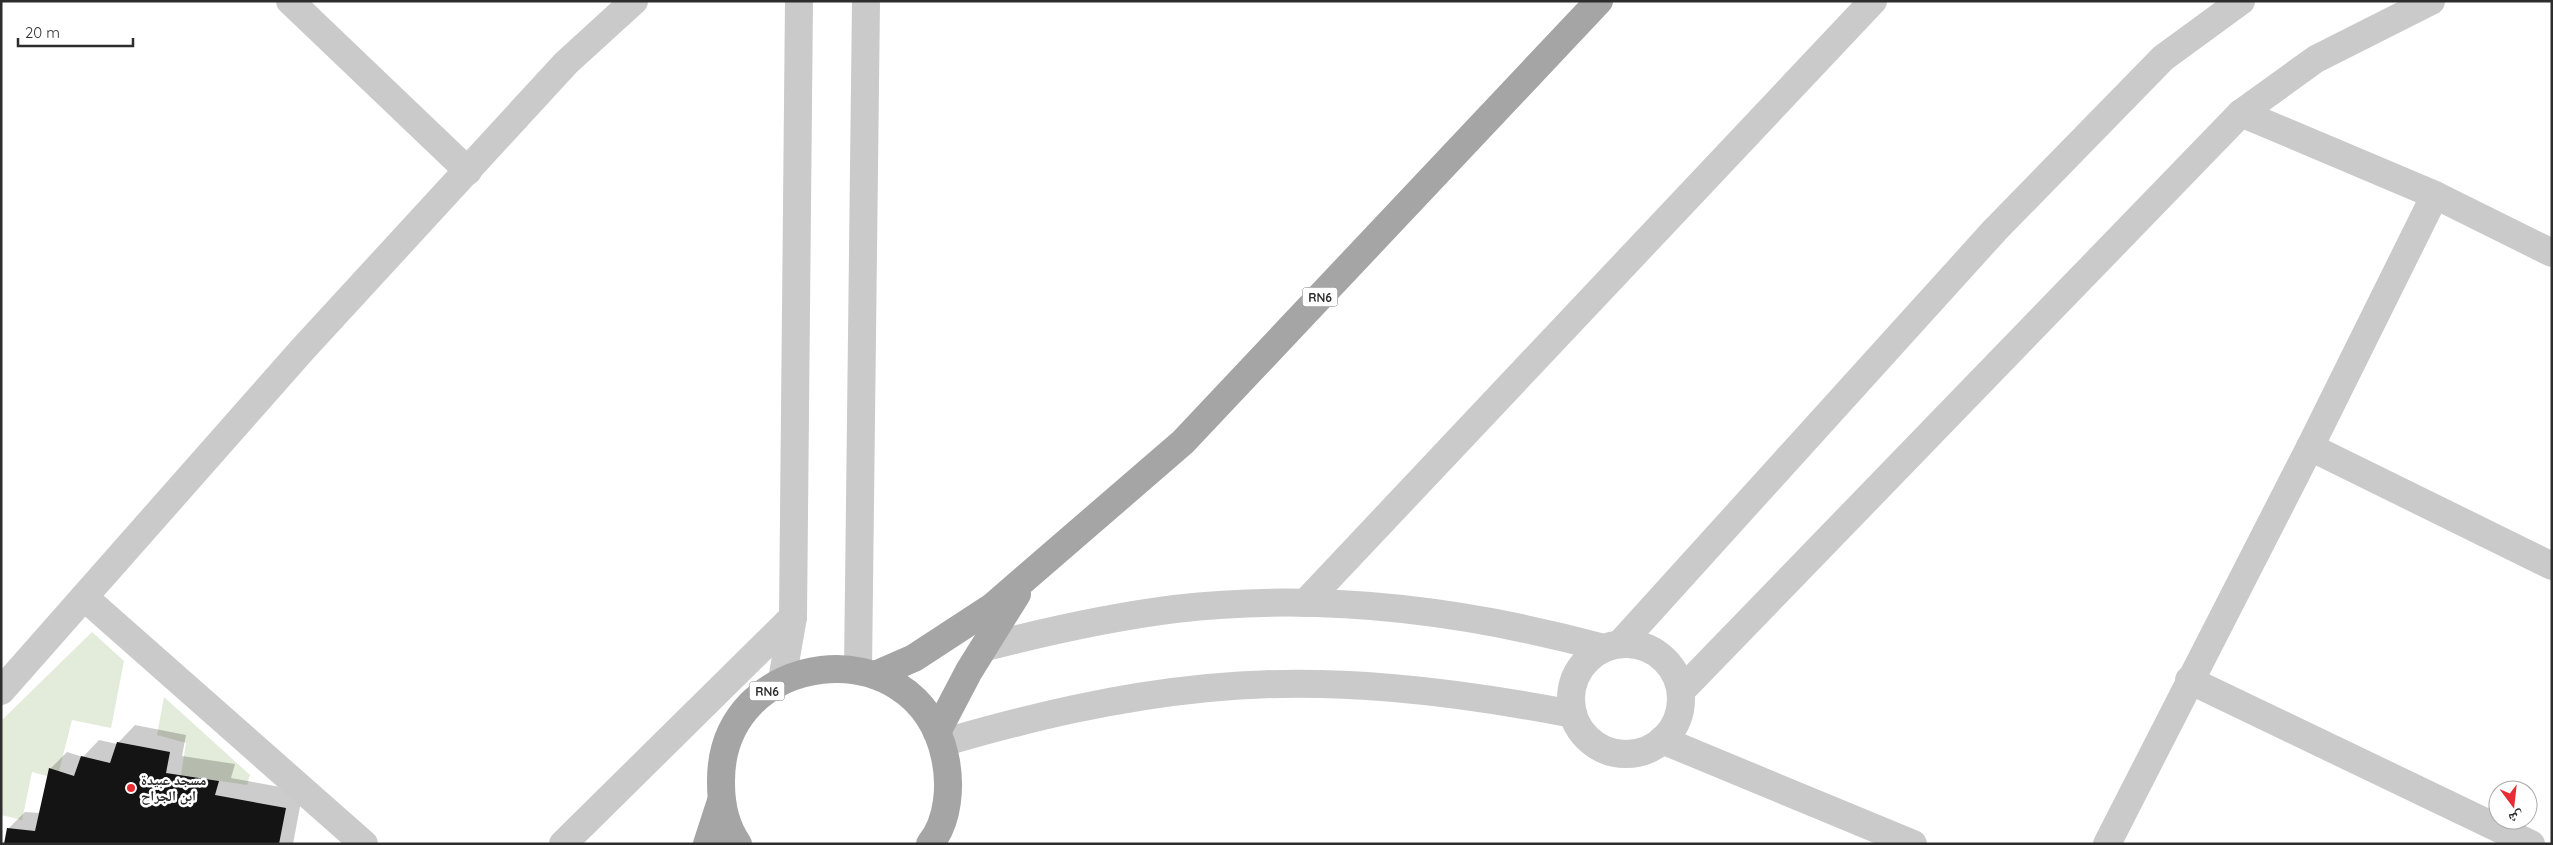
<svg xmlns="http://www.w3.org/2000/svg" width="2553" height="845" font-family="Quicksand,'Noto Naskh Arabic',sans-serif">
	<rect width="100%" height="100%" fill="#fff"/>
	<g fill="#e3ebda">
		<path d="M92,632L124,661L111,728L72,720L59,771L47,776L32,772L22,820L1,815V721Z"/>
		<path d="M164,697L250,775L247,785L181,775L186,743L157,735Z"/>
	</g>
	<path fill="#0003" d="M135,725L186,735L182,756L235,764L231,778L303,791L293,844H5L8,829L25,812L40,813L50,769L67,752L83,757L99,740L117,744Z"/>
	<path fill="#141414" d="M117,742L170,752L166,773L219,781L215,795L286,808L279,844H4L7,828L35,831L49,768L74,776L81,756L110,763Z"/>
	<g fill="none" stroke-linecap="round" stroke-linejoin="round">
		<g stroke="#cacaca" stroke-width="28">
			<path d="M290,1L468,171"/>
			<path d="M2241,113L2435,195L2552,253"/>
			<path d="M2310,447L2552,566"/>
			<path d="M84,597L364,844"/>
			<path d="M1305,603L1873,1"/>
			<circle cx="1626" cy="699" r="55"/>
			<path d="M1620,644L1995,230L2163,58L2241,1"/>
			<path d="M986,647C1048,631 1111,617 1175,609C1319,592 1464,610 1604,648"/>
			<path d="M858,670L866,1"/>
			<path d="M782,680L793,617L799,1"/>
			<path d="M2189,680L2531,844"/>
			<path d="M1,691L302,350L566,63L634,1"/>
			<path d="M1681,691L2241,113L2316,59L2431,1"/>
			<path d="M1662,740L1913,844"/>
			<path d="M942,743C1031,717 1115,697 1208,688C1330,676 1453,691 1573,714"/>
			<path d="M563,844L793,617"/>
			<path d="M2107,844L2310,447L2435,195"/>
		</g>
		<g stroke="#a5a5a5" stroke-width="28">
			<path d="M875,675L914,658L992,607L1183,442L1599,1"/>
			<path d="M937,732L969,671L1017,594"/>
			<path d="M707,844L721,801"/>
			<path d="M738,844C726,827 721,804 721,783C719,648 917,625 945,757C951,784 949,821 930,844"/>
		</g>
	</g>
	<circle fill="#e72c33" stroke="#fff" stroke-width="2" cx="131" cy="788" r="5"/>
	<g text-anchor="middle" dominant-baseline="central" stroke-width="5" stroke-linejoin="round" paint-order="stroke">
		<g fill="#fff" stroke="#6c6c6c" stroke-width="1">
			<rect x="1302.5" y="287.5" width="35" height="19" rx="4"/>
			<rect x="749.5" y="681.5" width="35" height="19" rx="4"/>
		</g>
		<g font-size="12" font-weight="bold" fill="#2d2d2d">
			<text x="1320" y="297">RN6</text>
			<text x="767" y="691">RN6</text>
		</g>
		<g font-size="14" font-weight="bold" fill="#2d2d2d" stroke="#fff" text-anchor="start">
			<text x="141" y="780">مسجد عبيدة<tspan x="141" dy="16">ابن الجراح</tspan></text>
		</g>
	</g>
	<rect width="2553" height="845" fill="none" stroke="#2d2d2d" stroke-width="5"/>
	<g transform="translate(2513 805) rotate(165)"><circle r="24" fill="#ffffff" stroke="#ababab"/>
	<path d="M0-4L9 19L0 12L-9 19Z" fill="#e72c33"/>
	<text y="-8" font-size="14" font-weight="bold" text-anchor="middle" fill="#2d2d2d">ش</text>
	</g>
	<path d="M18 38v8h115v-8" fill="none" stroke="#2d2d2d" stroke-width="2.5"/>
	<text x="25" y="38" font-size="15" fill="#2d2d2d" stroke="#ffffff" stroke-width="4" paint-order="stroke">20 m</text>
</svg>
